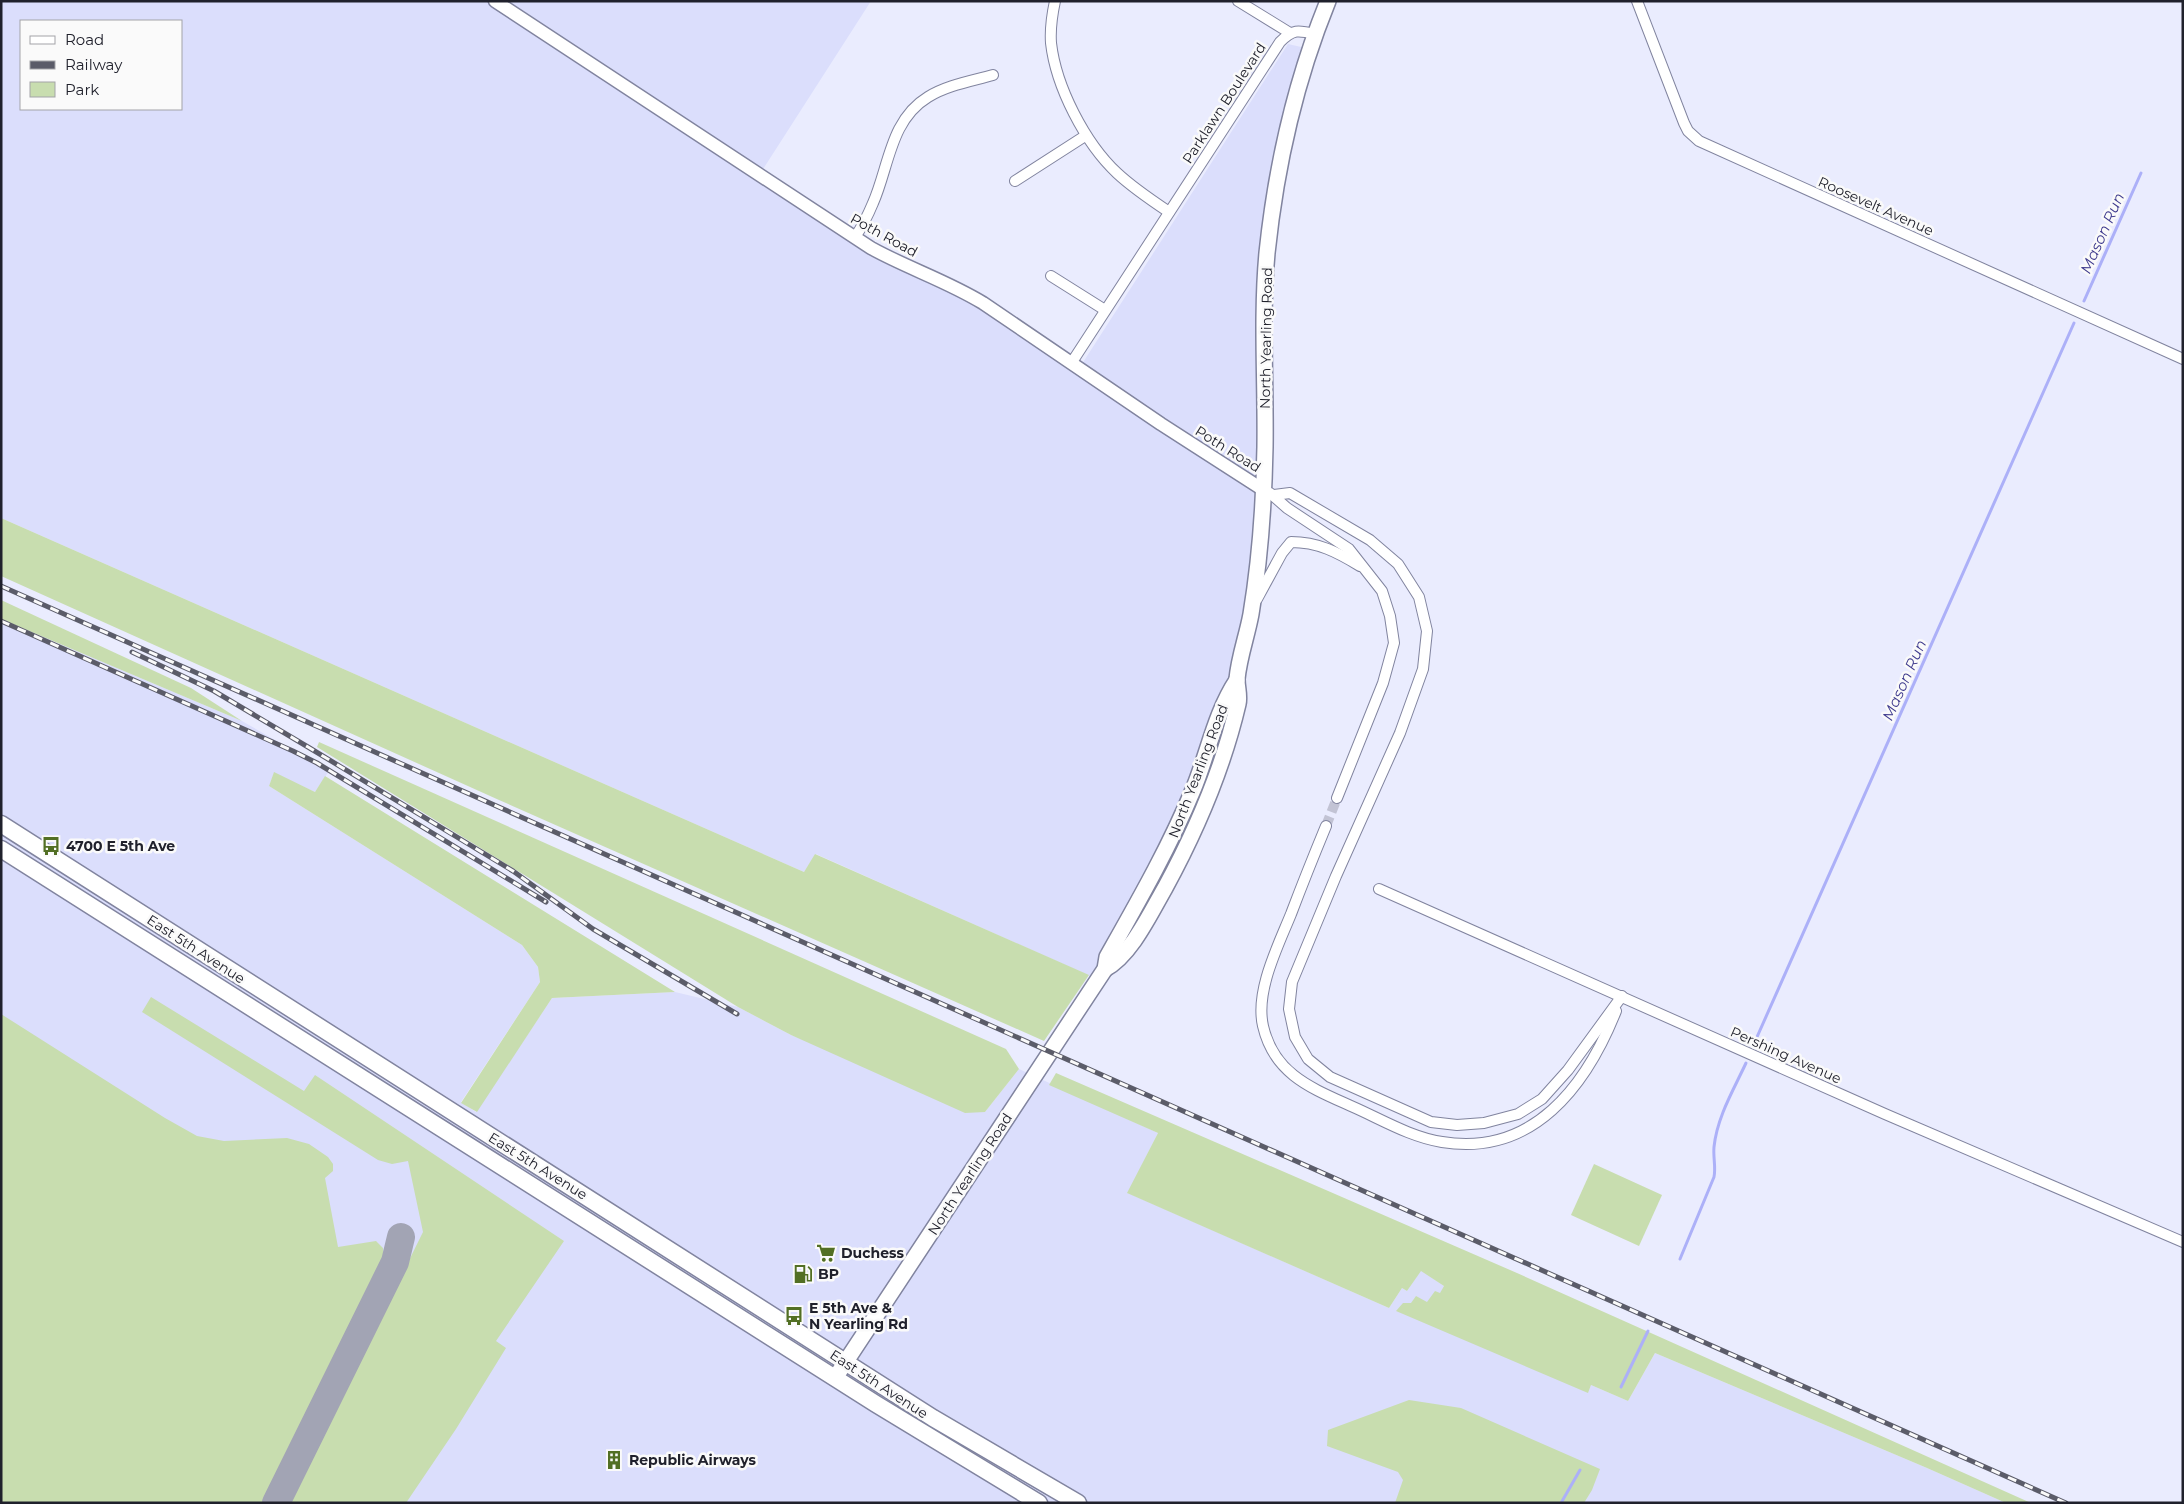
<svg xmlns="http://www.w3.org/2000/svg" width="2184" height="1504" font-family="Montserrat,sans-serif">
	<rect width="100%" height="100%" fill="#eaecfe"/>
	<g fill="#dbdefc" fill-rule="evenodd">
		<path d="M1,1H871L758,177L946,284L1080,367L1288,44L1310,49L1271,222L1262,514L1234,668L1206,786L1169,866L1099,980L816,854L804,872L1,518ZM21,21H181V109H21Z"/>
		<path d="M1,619L242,721L329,771L315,792L274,773L269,786L522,945L538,967L540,982L461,1102L476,1112L552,998L675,992L738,1007L791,1035L985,1112L1019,1069L1158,1133L1128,1193L1389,1308L1402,1288L1407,1291L1421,1270L1444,1286L1440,1294L1588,1392L1591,1385L1628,1401L1655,1353L1927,1468L2006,1503H1Z"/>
	</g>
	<g fill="#c8ddaf">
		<path d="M1,518L804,872L815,854L1089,975L1044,1041L499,800L1,576Z"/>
		<path d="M1,600L191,688L242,721L1,619Z"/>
		<path d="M319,742L1006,1049L1019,1069L985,1112L965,1113L791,1035L738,1007L317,747Z"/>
		<path d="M274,772L315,792L325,776L675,992L552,998L477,1112L461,1103L540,982L538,967L522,945L269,786Z"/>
		<path d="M151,997L304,1091L315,1075L564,1241L496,1341L506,1348L456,1429L406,1503H289L423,1232L408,1161L392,1164L378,1160L142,1012Z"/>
		<path d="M1,1014L165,1118L197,1136L224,1141L287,1138L309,1144L328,1157L333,1164V1171L325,1178L338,1247L376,1241L383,1248L384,1256L262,1503H1Z"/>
		<path d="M1056,1073L1517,1273L2031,1503H2006L1927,1468L1655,1353L1628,1401L1591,1385L1588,1393L1396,1311L1403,1303H1411L1416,1296L1427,1302L1435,1291L1440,1293L1444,1286L1421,1271L1407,1291L1402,1288L1389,1308L1127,1193L1158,1133L1049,1085Z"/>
		<path d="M1594,1164L1662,1195L1639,1246L1571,1215Z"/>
		<path d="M1409,1400L1461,1408L1600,1469L1592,1490L1584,1503H1395L1403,1480L1398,1472L1327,1446L1328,1430Z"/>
	</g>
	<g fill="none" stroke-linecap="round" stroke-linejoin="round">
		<g stroke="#acb0f8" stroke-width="3">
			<path d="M2084,301L2141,173"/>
			<path d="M1753,1046L2074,323"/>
			<path d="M1680,1259L1714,1177C1716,1167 1713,1157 1714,1147C1717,1117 1734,1089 1746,1063"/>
			<path d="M1621,1387L1648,1331"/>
			<path d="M1561,1503L1580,1470"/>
		</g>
		<path stroke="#a2a4b4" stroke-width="28" d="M276,1503L395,1262L401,1237"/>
		<path stroke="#c2c3d4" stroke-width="10" stroke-dasharray="10 5" stroke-linecap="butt" d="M1326,826L1337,798"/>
		<g stroke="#81849f" stroke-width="12">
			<g id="minor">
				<path d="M1055,1C1052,15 1050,29 1051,43C1056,87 1085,143 1117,173C1133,188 1151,200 1169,212"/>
				<path d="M1238,1L1290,33"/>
				<path d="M1637,1L1684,123L1688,131L1699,141L2183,359"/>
				<path d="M1015,181L1085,136"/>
				<path d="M855,237C862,227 868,215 873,203C889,167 890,120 928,97C947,85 972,81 993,75"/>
				<path d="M1051,276L1105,310"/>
				<path d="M1072,362L1280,42C1293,29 1298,30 1315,34"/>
				<path d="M1270,493L1287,508L1349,549L1382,591L1390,616L1394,643L1383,683L1337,798"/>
				<path d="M1274,495L1290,493L1370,540L1398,564L1419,597L1427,631L1423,669L1400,733L1336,876L1292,982L1289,1009L1295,1037L1308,1059L1330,1077L1431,1122L1457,1125L1484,1123L1518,1114L1542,1099L1568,1070L1622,996"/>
				<path d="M1257,599L1282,553L1291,542C1318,542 1337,552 1360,566"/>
				<path d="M1326,826C1314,855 1302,885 1291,914C1278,946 1255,991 1263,1026C1274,1074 1311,1088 1351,1106C1381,1119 1410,1137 1442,1142C1533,1157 1586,1086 1616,1011"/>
				<path d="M1379,889L1885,1114L2183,1242"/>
			</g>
		</g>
		<g stroke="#81849f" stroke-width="15">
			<path id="tertiary" d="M495,1L871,248C907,268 947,281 983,303L1161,424L1262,489"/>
		</g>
		<g stroke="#81849f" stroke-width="18">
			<g id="secondary">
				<path d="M1105,969C1131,955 1150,914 1165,888C1196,831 1223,768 1238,704C1240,696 1237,688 1237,679C1239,657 1247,636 1251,614C1260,560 1264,502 1265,447C1266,382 1261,318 1267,253C1276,167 1295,82 1328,1"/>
				<path d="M835,1378L1105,969L1107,957C1138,902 1169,848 1193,790C1208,754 1215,713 1237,680"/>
			</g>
		</g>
		<g stroke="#81849f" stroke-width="19">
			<g id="primary">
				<path d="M1,824L933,1418L1078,1503"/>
				<path d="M1,849L876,1404L1039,1503"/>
			</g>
		</g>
		<use href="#minor" stroke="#fff" stroke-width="10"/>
		<use href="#tertiary" stroke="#fff" stroke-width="12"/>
		<use href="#secondary" stroke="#fff" stroke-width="15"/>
		<use href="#primary" stroke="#fff" stroke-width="16"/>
		<g stroke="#5b5c69" stroke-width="5">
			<g id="rail">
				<path d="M1,586L2066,1503"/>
				<path d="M1,621L293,751L317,763L546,902"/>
				<path d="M132,652L214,691L308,747L513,871L593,929L737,1014"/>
			</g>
		</g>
		<use href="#rail" stroke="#fafafa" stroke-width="3" stroke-dasharray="9" stroke-linecap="butt"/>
	</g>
	<defs>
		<g id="bus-bare" transform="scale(1.5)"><path d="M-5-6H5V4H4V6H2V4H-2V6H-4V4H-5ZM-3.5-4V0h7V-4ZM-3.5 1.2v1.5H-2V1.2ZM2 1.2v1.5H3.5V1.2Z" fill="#526f24" stroke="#fafafa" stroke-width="2.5" paint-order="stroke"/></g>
		<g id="supermarket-bare" transform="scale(1.5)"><path d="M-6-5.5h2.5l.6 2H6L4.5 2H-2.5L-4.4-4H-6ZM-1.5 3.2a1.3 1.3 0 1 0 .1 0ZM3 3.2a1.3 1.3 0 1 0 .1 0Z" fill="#526f24" stroke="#fafafa" stroke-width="2.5" paint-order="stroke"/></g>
		<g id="fuel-bare" transform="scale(1.5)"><path d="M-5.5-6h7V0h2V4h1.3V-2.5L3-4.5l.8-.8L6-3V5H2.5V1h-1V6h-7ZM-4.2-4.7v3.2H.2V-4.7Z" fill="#526f24" stroke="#fafafa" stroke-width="2.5" paint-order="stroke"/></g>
		<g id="building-bare" transform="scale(1.5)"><path d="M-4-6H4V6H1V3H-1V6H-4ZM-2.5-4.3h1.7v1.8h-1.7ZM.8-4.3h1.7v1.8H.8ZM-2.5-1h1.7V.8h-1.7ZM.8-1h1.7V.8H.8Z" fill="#526f24" stroke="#fafafa" stroke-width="2.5" paint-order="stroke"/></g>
	</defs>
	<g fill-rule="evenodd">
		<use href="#bus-bare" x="51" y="846"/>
		<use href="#supermarket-bare" x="826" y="1253"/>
		<use href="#fuel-bare" x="803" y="1274"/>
		<use href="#bus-bare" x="794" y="1316"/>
		<use href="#building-bare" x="614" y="1460"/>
	</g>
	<g text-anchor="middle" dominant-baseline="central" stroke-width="5" stroke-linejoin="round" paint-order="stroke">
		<g font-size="14" fill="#20212c" stroke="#fafafa">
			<text transform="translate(1224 103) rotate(-57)">Parklawn Boulevard</text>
			<text transform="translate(1876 206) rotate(24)">Roosevelt Avenue</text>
			<text transform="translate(884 235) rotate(29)">Poth Road</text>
			<text transform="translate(1266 338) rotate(-89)">North Yearling Road</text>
			<text transform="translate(1228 449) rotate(32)">Poth Road</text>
			<text transform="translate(1198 771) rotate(-69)">North Yearling Road</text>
			<text transform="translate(196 949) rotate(33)">East 5th Avenue</text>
			<text transform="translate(1786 1055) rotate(24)">Pershing Avenue</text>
			<text transform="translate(538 1166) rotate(32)">East 5th Avenue</text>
			<text transform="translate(970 1174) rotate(-57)">North Yearling Road</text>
			<text transform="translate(879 1384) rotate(33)">East 5th Avenue</text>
		</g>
		<g font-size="14" font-weight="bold" fill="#20212c" stroke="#fafafa" text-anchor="start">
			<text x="66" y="846">4700 E 5th Ave</text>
			<text x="841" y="1253">Duchess</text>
			<text x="818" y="1274">BP</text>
			<text x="809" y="1308">E 5th Ave &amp;<tspan x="809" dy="16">N Yearling Rd</tspan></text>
			<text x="629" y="1460">Republic Airways</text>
		</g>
		<g font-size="15" font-style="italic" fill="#3f3b8e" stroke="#fafafa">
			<text transform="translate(2102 233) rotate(-66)">Mason Run</text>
			<text transform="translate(1904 680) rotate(-66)">Mason Run</text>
		</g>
	</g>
	<rect width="2184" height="1504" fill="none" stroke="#20212c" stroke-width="5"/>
	<rect x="20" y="20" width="162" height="90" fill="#fafafa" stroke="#a3a3a8"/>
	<rect x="30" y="36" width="25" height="8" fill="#ffffff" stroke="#a3a3a8"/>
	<text x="65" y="45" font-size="15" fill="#20212c">Road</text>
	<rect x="30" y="61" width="25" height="8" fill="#5b5c69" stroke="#a3a3a8"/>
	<text x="65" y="70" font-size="15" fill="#20212c">Railway</text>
	<rect x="30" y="82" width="25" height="15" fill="#c8ddaf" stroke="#a3a3a8"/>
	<text x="65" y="95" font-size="15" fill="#20212c">Park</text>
</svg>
